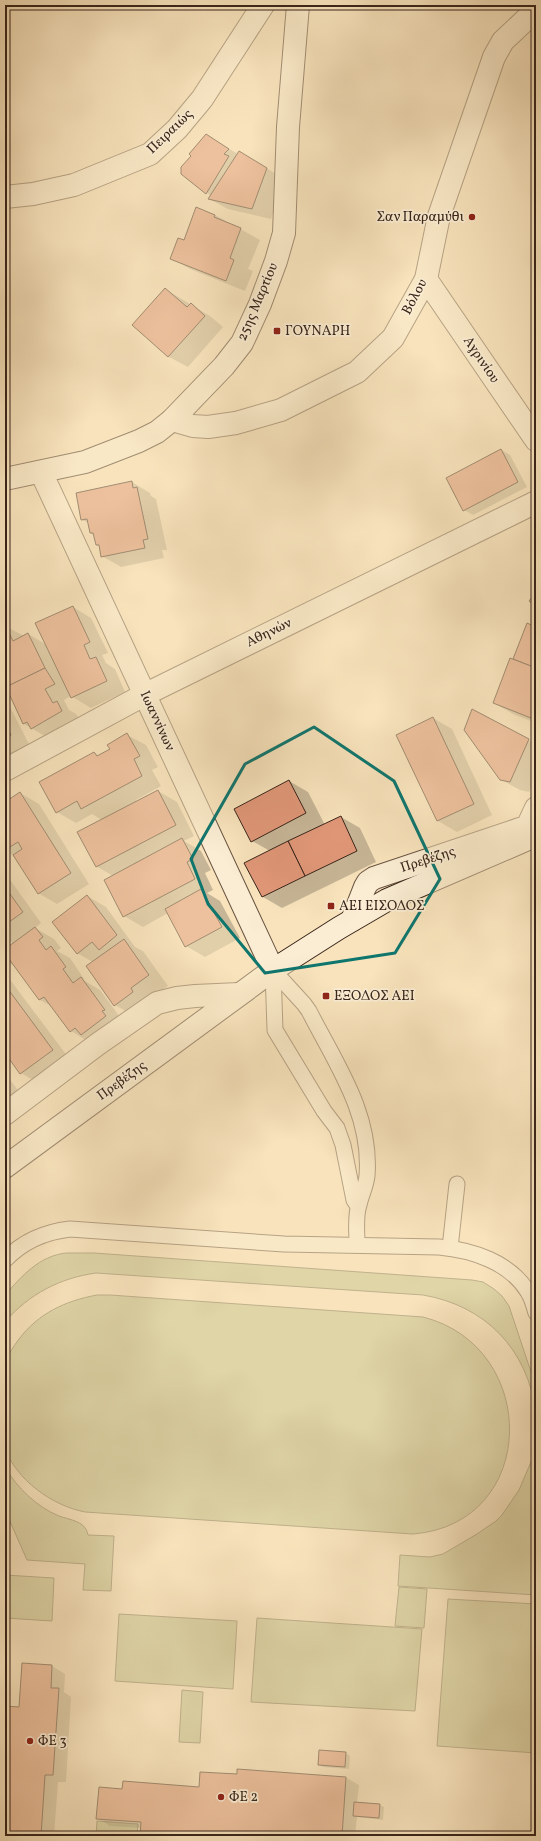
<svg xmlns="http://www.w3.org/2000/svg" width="541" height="1841" font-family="Vollkorn,serif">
	<rect width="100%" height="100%" fill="#f8e3bc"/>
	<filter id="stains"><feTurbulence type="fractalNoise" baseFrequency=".005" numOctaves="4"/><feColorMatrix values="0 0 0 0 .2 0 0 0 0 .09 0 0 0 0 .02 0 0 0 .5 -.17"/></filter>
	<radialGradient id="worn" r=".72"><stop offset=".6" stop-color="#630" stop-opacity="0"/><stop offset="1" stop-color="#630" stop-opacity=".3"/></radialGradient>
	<g fill="#c1c38e" stroke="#7d7454">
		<path d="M66,1253H94L472,1280L483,1282L494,1289L502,1296L509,1306L536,1387V1412C527,1349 486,1306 423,1295L96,1273C60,1278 29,1294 5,1322V1295C22,1276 39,1256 66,1253Z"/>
		<path d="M97,1295H110L423,1317C541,1347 539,1524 413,1534L85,1512C53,1506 16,1480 5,1448C2,1438 5,1419 5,1408C5,1396 2,1374 5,1363C8,1354 14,1346 19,1339C39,1313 65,1301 97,1295Z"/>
		<path d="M536,1436V1595L398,1586L400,1555L430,1557L443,1554L477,1534L496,1521L502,1515L519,1490L531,1462Z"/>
		<path d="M5,1467C17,1488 37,1507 59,1516C70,1520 86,1521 88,1535L114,1536L111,1591L83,1590L85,1564L27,1560L5,1510Z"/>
		<path d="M5,1575L54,1578L52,1621L5,1618Z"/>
		<path d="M399,1587L427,1589L424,1628L395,1626Z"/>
		<path d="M448,1599L536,1604V1753L437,1746Z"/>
		<path d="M119,1614L237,1621L233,1689L115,1681Z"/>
		<path d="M257,1618L422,1629L415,1711L251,1702Z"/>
		<path d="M182,1690L203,1692L200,1743L179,1742Z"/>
		<path d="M97,1821L138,1824L137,1836H96Z"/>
	</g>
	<g fill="#0003">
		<path d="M206,135L238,154L259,163L285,180L271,219L228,209L209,199L211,196L182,173Z"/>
		<path d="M215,215L260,240L248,269L253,271L245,291L190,269L171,258L184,241Z"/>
		<path d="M165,289L210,316L223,327L188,367L169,357L134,325Z"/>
		<path d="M501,450L510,455L527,487L473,515L464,510Z"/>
		<path d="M132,482L150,493L151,496L156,499L167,550H162L164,558L121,567L102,556L100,546L97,544L94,535L90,533L89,523L82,520Z"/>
		<path d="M73,607L91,618L108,653L102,655L106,663L115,669L125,692L91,708L71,696L64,700L69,710L76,714L81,722L50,739L24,724L5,684V626L24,636L28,634L47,645Z"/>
		<path d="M527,625L536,628V723L513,714L494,703Z"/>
		<path d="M5,697L30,746L5,759Z"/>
		<path d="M433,718L452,729L492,815L457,832L438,821Z"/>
		<path d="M127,735L146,745L158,767L152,770L161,786L136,800L137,802L158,791L177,802L194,836L184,841L201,851L211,870L205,873L213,890L207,893L220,901L240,938L205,957L186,946L168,913L143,927L124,916L113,876L96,866L102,820L92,814L76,823L57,812L94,753L100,756L111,750Z"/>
		<path d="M528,740L536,745V777L529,792L520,790L500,779Z"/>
		<path d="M289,781L308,792L325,825L341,817L360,828L376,862L282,908L263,897L246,864L270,851L252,841Z"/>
		<path d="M20,793L39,804L89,884L57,904L38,893L15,857L5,851V803Z"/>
		<path d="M5,878L11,881L41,923L35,928L54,939L61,948L57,951L70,958L84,979L83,980L100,990L123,1021L89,1042L71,1031L53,1007L40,1000L16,967L6,961L5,951L14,944L5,939Z"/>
		<path d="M87,896L106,907L135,947L143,951L168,986L149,999L134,1016L115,1005L93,962L77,953Z"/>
		<path d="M5,973L71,1061L40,1084L21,1073L5,1052Z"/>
		<path d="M5,1073L24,1098L5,1112Z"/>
		<path d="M52,1666L65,1674L64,1692L71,1697L66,1782H58L54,1836H5V1707L20,1708Z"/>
		<path d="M346,1753L350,1756L349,1769L323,1767L319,1764Z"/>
		<path d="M345,1777L359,1785L357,1803L379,1805L384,1807L383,1820L357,1817L355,1836H141V1828L110,1826L97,1818L123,1790L200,1788Z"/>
	</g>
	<g fill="#e09778" stroke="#39251a">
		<path d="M206,134L229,149L224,154L229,156L206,194L181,174V167L191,156L189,154Z"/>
		<path d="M239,151L267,168L252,209L208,199Z"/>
		<path d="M196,207L215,215L214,217L241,228L230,258L234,260L226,281L170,259L178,238L184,240Z"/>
		<path d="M165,288L187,307L191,303L205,316L168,357L132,325Z"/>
		<path d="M501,449L518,482L463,511L446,478Z"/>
		<path d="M132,481L133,488L137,487L148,539L143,540L145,548L101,557L99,545H96L93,533H90L87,519L81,520L76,493Z"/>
		<path d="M536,592V607L529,601Z"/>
		<path d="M73,606L90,642L84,645L90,659L96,657L107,681L71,698L35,623Z"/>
		<path d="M527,623L536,627V668L513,659Z"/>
		<path d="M5,625L13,641L28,633L45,668L6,687Z"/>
		<path d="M510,658L536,668V720L493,703Z"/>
		<path d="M45,668L55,684L45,689L53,703L57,701L62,711L31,729L27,722L23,724L6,687Z"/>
		<path d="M472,709L529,739L510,782L500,780L464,730Z"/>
		<path d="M433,717L474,804L437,821L396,735Z"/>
		<path d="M5,723L11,735L5,738Z"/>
		<path d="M127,733L140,756L134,759L142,776L81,809L77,801L56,813L39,782L94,752L97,756L110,749L107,745Z"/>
		<path d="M289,780L306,813L251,842L234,809Z"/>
		<path d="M158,790L176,825L96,867L77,832Z"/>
		<path d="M20,792L71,873L38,894L13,855L22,849L18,842L5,850V802Z"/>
		<path d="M341,816L357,851L305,876L288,841Z"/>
		<path d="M182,838L193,859L187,862L195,879L123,917L104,880Z"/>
		<path d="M288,841L305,876L262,897L244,863Z"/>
		<path d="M5,887L23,912L5,925Z"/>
		<path d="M201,889L222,927L185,947L165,909Z"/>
		<path d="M87,895L117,935L99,950L92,942L77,954L52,922Z"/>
		<path d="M35,927L43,937L39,940L46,950L51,946L66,967L63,969L73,983L81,977L105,1010L102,1011L106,1016L81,1035L75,1028L70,1032L44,997L39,1000L9,959L5,962V949Z"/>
		<path d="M124,939L149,975L131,988L133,992L114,1006L86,966Z"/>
		<path d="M5,985L53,1050L20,1074L5,1053Z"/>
		<path d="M22,1663L52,1665L51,1688H59L53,1775H45L41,1836H5V1706L19,1707Z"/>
		<path d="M319,1750L346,1752L345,1767L318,1765Z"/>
		<path d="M237,1769L346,1777L342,1836H140L141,1822L96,1819L99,1787L122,1789L123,1781L199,1787L200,1772L237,1774Z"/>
		<path d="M354,1802L380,1804L379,1818L353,1816Z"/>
	</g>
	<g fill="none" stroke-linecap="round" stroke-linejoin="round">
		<g stroke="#695442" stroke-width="17">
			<g id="lane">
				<path d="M273,970L304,1004L309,1011C336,1064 372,1114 367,1176C366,1186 361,1195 359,1205C355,1216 357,1232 357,1244"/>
				<path d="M273,970L275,1030L324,1111L337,1128L343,1145L354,1200L358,1206"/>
				<path d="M450,1248L457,1184"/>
				<path d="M5,1260C23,1241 44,1232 70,1229L284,1244L439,1247C472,1250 510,1262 528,1292C532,1298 534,1306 536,1313"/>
			</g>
		</g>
		<g stroke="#695442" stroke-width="24">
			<g id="street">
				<path d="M5,197L33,194L74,185L150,154L177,129L202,99L263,5"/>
				<path d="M426,279L536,440"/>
				<path d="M172,420L193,426L208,427L236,423L281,410L357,372L393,338L426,279L439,216L494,57L503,41L536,10"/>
				<path d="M41,472L273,970"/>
				<path d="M5,770L144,695L536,502"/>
				<path d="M528,839V825L536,808"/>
				<path d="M352,920L365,887L368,882L374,878L520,829L528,828"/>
				<path d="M5,1114L98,1044L157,1003L177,998L195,996L239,994"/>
			</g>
		</g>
		<g stroke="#39251a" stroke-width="24">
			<g id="secondary">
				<path d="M5,479L85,462L139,441L157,432L172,420L224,366L242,343L260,304L276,261L284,233L288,127L298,5"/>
				<path d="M5,1167L273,970L339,928L387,900L528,839L536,838"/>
			</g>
		</g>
		<use href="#lane" stroke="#faedd3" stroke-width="15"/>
		<use href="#street" stroke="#faedd3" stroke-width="22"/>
		<use href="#secondary" stroke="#faedd3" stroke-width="22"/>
	</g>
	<path d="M0 0H541V1841H0ZM314,727L394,781L440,879L395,953L265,973L208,904L191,859L245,764Z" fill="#f8e3bc" fill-opacity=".55" fill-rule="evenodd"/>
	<path fill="none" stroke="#0f766e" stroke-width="3" stroke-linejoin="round" d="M314,727L394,781L440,879L395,953L265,973L208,904L191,859L245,764Z"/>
	<g fill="#8f2418" stroke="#faedd3" stroke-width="1.5">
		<circle cx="472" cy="217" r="4"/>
		<rect x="273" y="327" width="8" height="8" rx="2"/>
		<rect x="327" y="902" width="8" height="8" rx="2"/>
		<rect x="322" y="992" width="8" height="8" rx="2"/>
		<circle cx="30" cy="1741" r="4"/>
		<circle cx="221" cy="1797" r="4"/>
	</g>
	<g text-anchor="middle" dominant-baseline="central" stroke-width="3.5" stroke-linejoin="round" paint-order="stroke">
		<g font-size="14" fill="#39251a" stroke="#faedd3">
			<text transform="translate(170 132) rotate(-44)">Πειραιώς</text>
			<text transform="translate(415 297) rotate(-62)">Βόλου</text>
			<text transform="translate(258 302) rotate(-67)">25ης Μαρτίου</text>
			<text transform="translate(481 360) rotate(56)">Αγρινίου</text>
			<text transform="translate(269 633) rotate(-26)">Αθηνών</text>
			<text transform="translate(157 721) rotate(65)">Ιωαννίνων</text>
			<text transform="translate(428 860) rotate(-18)">Πρεβέζης</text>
			<text transform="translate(122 1081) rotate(-36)">Πρεβέζης</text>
		</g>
		<g font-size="14" fill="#39251a" stroke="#faedd3" text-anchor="start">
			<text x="464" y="217" text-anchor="end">Σαν Παραμύθι</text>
			<text x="285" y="331">ΓΟΥΝΑΡΗ</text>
			<text x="339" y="906">ΑΕΙ ΕΙΣΟΔΟΣ</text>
			<text x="334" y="996">ΕΞΟΔΟΣ ΑΕΙ</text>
			<text x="38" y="1741">ΦΕ 3</text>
			<text x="229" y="1797">ΦΕ 2</text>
		</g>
	</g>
	<rect width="541" height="1841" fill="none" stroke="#f8e3bc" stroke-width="20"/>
	<rect x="6" y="6" width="529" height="1829" fill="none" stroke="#39251a" stroke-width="2"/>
	<rect x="10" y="10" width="521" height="1821" fill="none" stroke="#39251a"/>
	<rect width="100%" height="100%" filter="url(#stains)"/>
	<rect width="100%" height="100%" fill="url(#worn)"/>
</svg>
